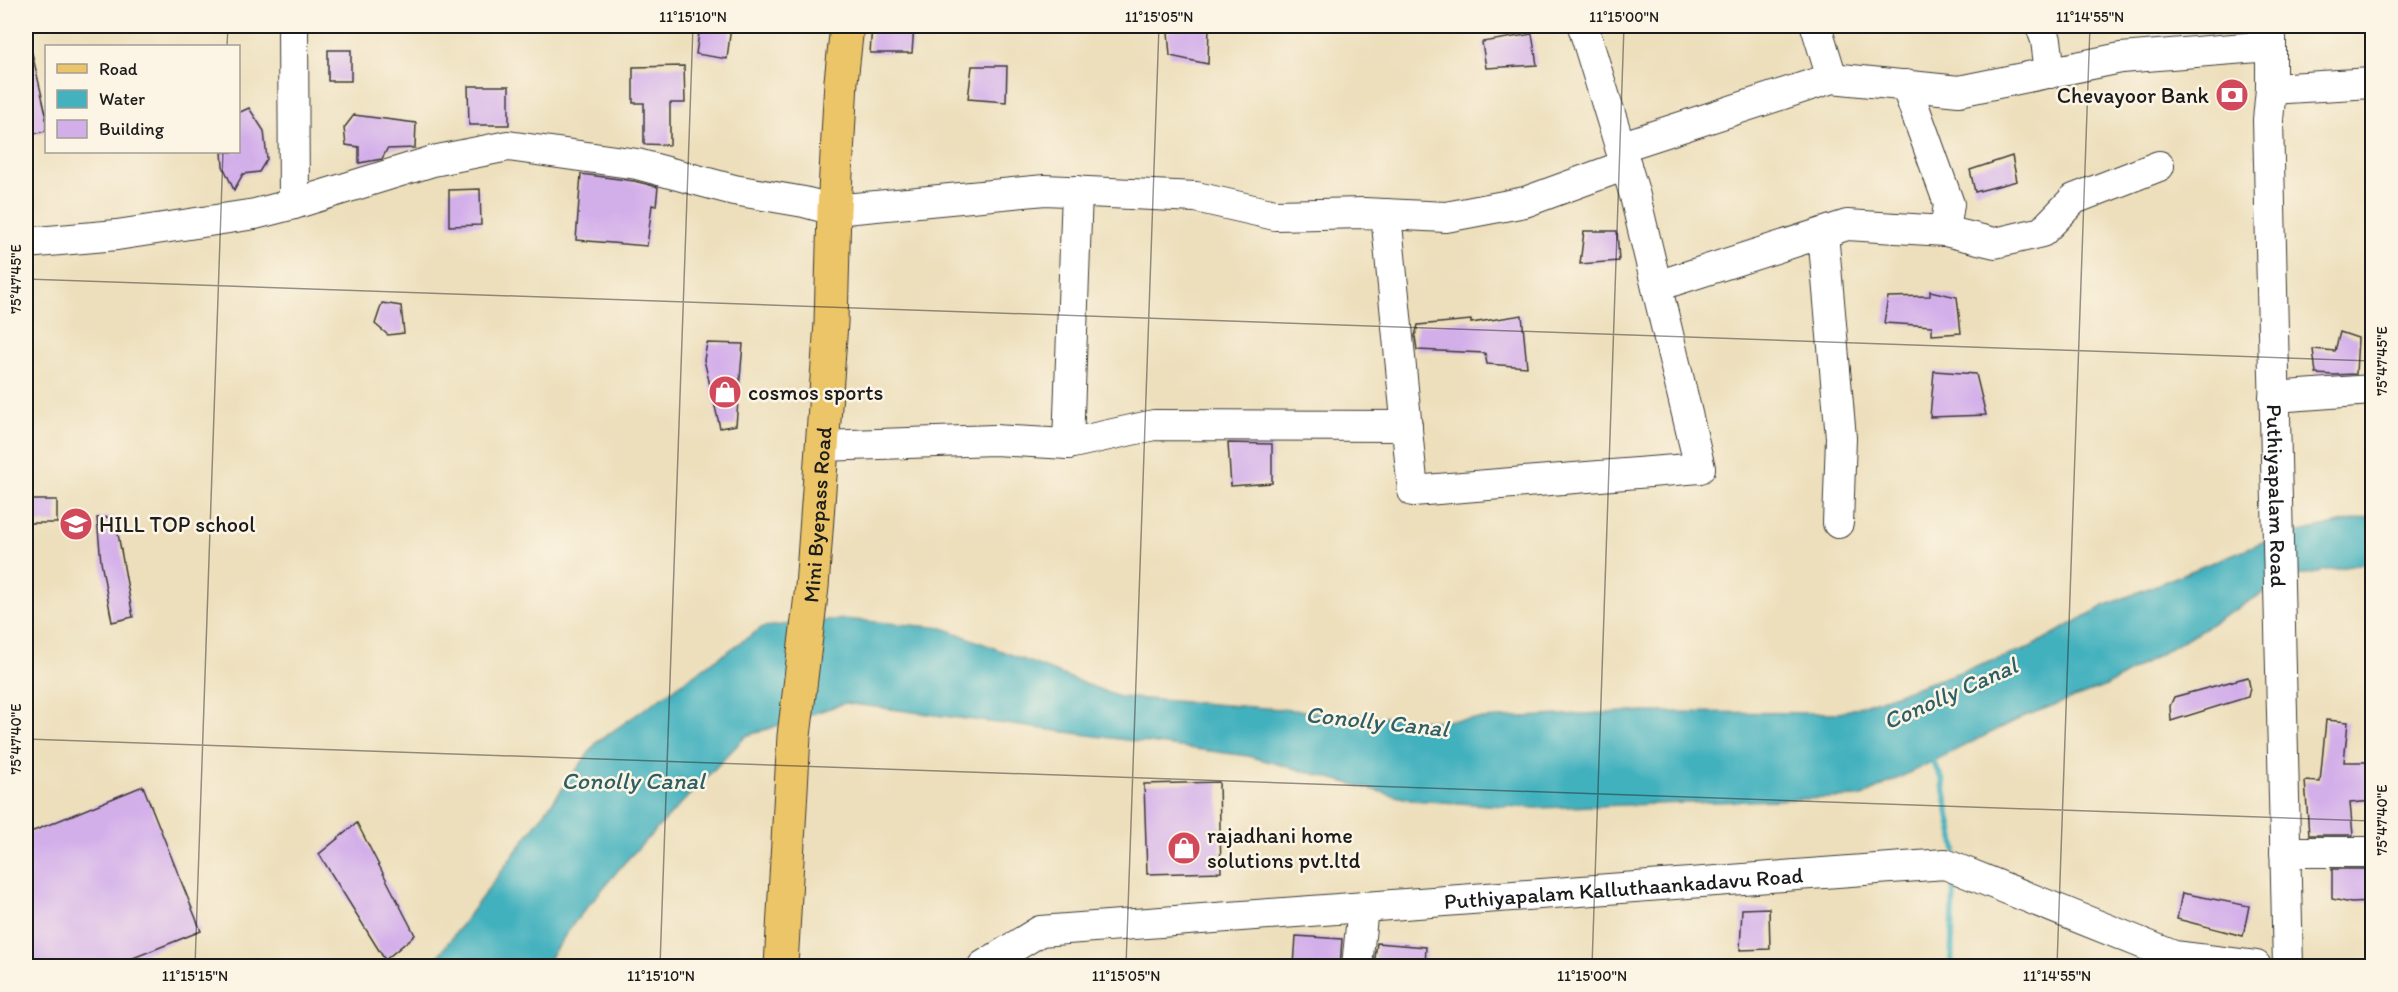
<svg xmlns="http://www.w3.org/2000/svg" width="2398" height="992" font-family="Itim,sans-serif">
	<rect width="100%" height="100%" fill="#fcf5e5"/>
	<filter id="ink" filterUnits="userSpaceOnUse"><feTurbulence type="fractalNoise" baseFrequency=".0167" numOctaves="2"/><feDisplacementMap in="SourceGraphic" scale="12" xChannelSelector="R" yChannelSelector="G"/><feConvolveMatrix kernelMatrix="1 2 1 2 8 2 1 2 1" color-interpolation-filters="sRGB"/></filter>
	<filter id="wash" filterUnits="userSpaceOnUse"><feTurbulence type="fractalNoise" baseFrequency=".008" numOctaves="4" result="noise"/><feDisplacementMap in="SourceGraphic" scale="24" xChannelSelector="R" yChannelSelector="G"/><feGaussianBlur stdDeviation="1.35" result="paint"/><feColorMatrix in="noise" values="0 0 0 0 0 0 0 0 0 0 0 0 0 0 0 0 0 1.4 0 .05"/><feComposite in="paint" operator="in"/></filter>
	<g filter="url(#wash)">
		<rect width="100%" height="100%" fill="#eddfbc"/>
		<path fill="#43b1be" stroke="#30666d" stroke-width="1.5" d="M2372,516V562L2290,577L2106,686L2025,716L1860,797L1536,808L1411,800L1248,756L845,703L746,736L624,863L573,924L544,966H431L597,742L763,627L843,619L943,628L1119,697L1437,721L1625,712L1840,713L2025,650L2104,606L2273,538Z"/>
		<g fill="none" stroke-linecap="round" stroke-linejoin="round">
			<g stroke="#43b1be" stroke-width="6">
				<path d="M1930,756L1942,779L1956,850"/>
				<path d="M1951,966L1954,886"/>
			</g>
		</g>
		<g id="blocks">
			<g fill="#d3afea">
				<path d="M700,26H731L727,59L696,54Z"/>
				<path d="M872,26H914L912,53H870Z"/>
				<path d="M1176,26H1209L1208,64L1170,56L1168,32L1176,29Z"/>
				<path d="M1532,34L1537,65L1486,68L1482,42Z"/>
				<rect x="328" y="50" width="23" height="31"/>
				<path d="M32,53L46,114V131L26,136V54Z"/>
				<path d="M684,66L685,103H670V145L644,144V103H633V67Z"/>
				<path d="M972,66H1007L1006,102L968,99Z"/>
				<path d="M468,86H509V125H469Z"/>
				<path d="M249,108L264,131L267,159L259,172L243,174L234,190L223,166L222,152H238V113Z"/>
				<path d="M354,115L416,123L415,148L387,149L382,159L359,163V147L346,145L344,128Z"/>
				<path d="M2012,156L2017,181L1975,192L1970,170Z"/>
				<path d="M581,174L634,181L658,187L656,206L652,205L647,246L576,240Z"/>
				<path d="M480,189L481,225L449,226V190Z"/>
				<path d="M1584,231H1617L1619,261L1580,264Z"/>
				<path d="M1930,291L1957,297L1961,333L1932,335V326L1884,323L1888,297L1930,296Z"/>
				<path d="M382,303L401,306L404,333L388,335L375,324Z"/>
				<path d="M1522,315L1527,367L1487,364L1485,353L1417,350L1415,336L1418,325L1471,320V323Z"/>
				<path d="M2340,332L2358,338L2356,374L2333,375L2316,374L2313,349L2335,351Z"/>
				<path d="M707,343L743,344L736,425L720,428L704,360Z"/>
				<path d="M1934,371L1976,374L1986,415L1930,417Z"/>
				<path d="M1228,443L1272,444V483L1231,486Z"/>
				<rect x="26" y="500" width="31" height="23"/>
				<path d="M115,517L133,617L112,622L101,562L97,518Z"/>
				<path d="M2248,677L2250,687L2248,697L2171,721L2170,706L2174,697Z"/>
				<path d="M2326,720L2348,722L2344,762H2373V801L2350,803L2353,835H2309L2305,781L2320,782Z"/>
				<path d="M1219,782L1221,872L1147,874L1144,784Z"/>
				<path d="M143,786L201,931L113,966H26V834Z"/>
				<path d="M357,823L415,935L385,960L319,854Z"/>
				<path d="M2332,869H2373V902L2351,903L2332,899Z"/>
				<path d="M2182,893L2249,906L2243,936L2177,919Z"/>
				<path d="M1769,908L1770,949L1740,950L1742,909Z"/>
				<path d="M1296,936L1342,939L1340,966H1294Z"/>
				<path d="M1377,943L1426,947L1425,966H1374Z"/>
			</g>
		</g>
	</g>
	<g filter="url(#ink)">
		<use href="#blocks" fill-opacity="0" stroke="#3b3934" stroke-width="1.5"/>
		<g fill="none" stroke-linecap="round" stroke-linejoin="round">
			<g stroke="#3b3934" stroke-width="32">
				<g id="minor">
					<path d="M293,26L294,204"/>
					<path d="M2041,26L2046,40L2050,73"/>
					<path id="s1" d="M2271,26V89L2268,120L2288,966"/>
					<path d="M1832,78L1959,91L2121,58L2270,46"/>
					<path d="M1906,85L1949,204L1945,231"/>
					<path d="M2271,89L2372,83"/>
					<path d="M1620,147L1832,78L1816,26"/>
					<path d="M1386,214L1413,491L1700,468L1634,192L1583,26"/>
					<path d="M1823,233L1841,438L1838,523"/>
					<path d="M26,243L117,235L255,214L294,204L433,161L508,146L637,164L734,190L804,202L834,210L1045,190L1196,197L1275,215L1364,213L1446,217L1525,202L1626,165"/>
					<path d="M1657,286L1847,225L1945,231L1995,243L2042,232L2074,199L2159,166"/>
					<path d="M2274,397L2372,390"/>
					<path d="M1068,444L1077,191"/>
					<path d="M822,446L994,440L1068,444L1154,425L1407,426"/>
					<path d="M2285,852H2372"/>
					<path id="s2" d="M983,966L1040,931L1945,864L2174,956L2256,966"/>
					<path d="M1357,966L1363,907"/>
				</g>
			</g>
			<g stroke="#3b3934" stroke-width="35">
				<g id="major">
					<path id="s3" d="M781,966L794,736L812,587L831,323L834,210L841,81L847,26"/>
				</g>
			</g>
			<use href="#minor" stroke="#fff" stroke-width="30"/>
			<use href="#major" stroke="#edc569" stroke-width="33"/>
		</g>
	</g>
	<path fill="none" stroke="#1c1c1c" stroke-width="1.5" stroke-opacity="0.45" d="M227,46L228,26M26,279L2372,361M26,739L2372,821M195,966L223,152M660,966L693,26M1126,966L1159,26M1592,966L1624,26M2057,966L2090,26"/>
	<defs>
		<g id="bank-disc" transform="scale(1.725)"><circle r="9.5" fill="#d1495b" stroke="#fcf5e5"/><path d="M-6-4H6V4H-6ZM0-2.3a2.3 2.3 0 1 0 0 4.6a2.3 2.3 0 1 0 0-4.6Z" fill="#fff"/></g>
		<g id="shop-disc" transform="scale(1.725)"><circle r="9.5" fill="#d1495b" stroke="#fcf5e5"/><path d="M-5-2.5h2.3a2.7 3.5 0 0 1 5.4 0H5L5.5 6h-11ZM-1.5-2.5h3a1.5 2.3 0 0 0-3 0Z" fill="#fff"/></g>
		<g id="school-disc" transform="scale(1.725)"><circle r="9.5" fill="#d1495b" stroke="#fcf5e5"/><path d="M0-5L7-2L0 1L-7-2ZM-4 1L0 2.5L4 1V4Q0 6-4 4Z" fill="#fff"/></g>
	</defs>
	<g fill-rule="evenodd">
		<use href="#bank-disc" x="2232" y="95"/>
		<use href="#shop-disc" x="725" y="392"/>
		<use href="#school-disc" x="76" y="524"/>
		<use href="#shop-disc" x="1184" y="848"/>
	</g>
	<g text-anchor="middle" dominant-baseline="central" stroke-width="5" stroke-linejoin="round" paint-order="stroke">
		<g font-size="22" fill="#1c1c1c" stroke="#fcf5e5" text-anchor="start">
			<text x="2209" y="95" text-anchor="end">Chevayoor Bank</text>
			<text x="748" y="392">cosmos sports</text>
			<text x="99" y="524">HILL TOP school</text>
			<text x="1207" y="835">rajadhani home<tspan x="1207" dy="25">solutions pvt.ltd</tspan></text>
		</g>
		<g font-size="22" fill="#1c1c1c" stroke="#fcf5e5">
			<text stroke="none"><textPath href="#s1" startOffset="470">Puthiyapalam Road</textPath></text>
			<text stroke="none"><textPath href="#s3" startOffset="453">Mini Byepass Road</textPath></text>
			<text stroke="none"><textPath href="#s2" startOffset="652">Puthiyapalam Kalluthaankadavu Road</textPath></text>
		</g>
		<g font-size="24" font-style="italic" fill="#2e5f65" stroke="#fcf5e5">
			<text transform="translate(1950 693) rotate(-24)">Conolly Canal</text>
			<text transform="translate(1377 721) rotate(6)">Conolly Canal</text>
			<text x="633" y="780">Conolly Canal</text>
		</g>
	</g>
	<rect width="2398" height="992" fill="none" stroke="#fcf5e5" stroke-width="66"/>
	<rect x="45" y="45" width="195" height="108" fill="#fcf5e5" stroke="#a29e95" stroke-width="1.5"/>
	<rect x="57" y="64" width="30" height="9" fill="#edc569" stroke="#a29e95" stroke-width="1.5"/>
	<text x="99" y="75" font-size="18" fill="#1c1c1c">Road</text>
	<rect x="57" y="90" width="30" height="18" fill="#43b1be" stroke="#a29e95" stroke-width="1.5"/>
	<text x="99" y="105" font-size="18" fill="#1c1c1c">Water</text>
	<rect x="57" y="120" width="30" height="18" fill="#d3afea" stroke="#a29e95" stroke-width="1.5"/>
	<text x="99" y="135" font-size="18" fill="#1c1c1c">Building</text>
	<rect x="33" y="33" width="2332" height="926" fill="none" stroke="#1c1c1c" stroke-width="2"/>
	<g font-size="15" text-anchor="middle" fill="#1c1c1c">
		<text x="693" y="22">11°15'10"N</text>
		<text x="1159" y="22">11°15'05"N</text>
		<text x="1624" y="22">11°15'00"N</text>
		<text x="2090" y="22">11°14'55"N</text>
		<text transform="translate(16 279) rotate(-90)" y="5">75°47'45"E</text>
		<text transform="translate(2382 361) rotate(-90)" y="5">75°47'45"E</text>
		<text transform="translate(16 739) rotate(-90)" y="5">75°47'40"E</text>
		<text transform="translate(2382 820) rotate(-90)" y="5">75°47'40"E</text>
		<text x="195" y="981">11°15'15"N</text>
		<text x="661" y="981">11°15'10"N</text>
		<text x="1126" y="981">11°15'05"N</text>
		<text x="1592" y="981">11°15'00"N</text>
		<text x="2057" y="981">11°14'55"N</text>
	</g>
</svg>
